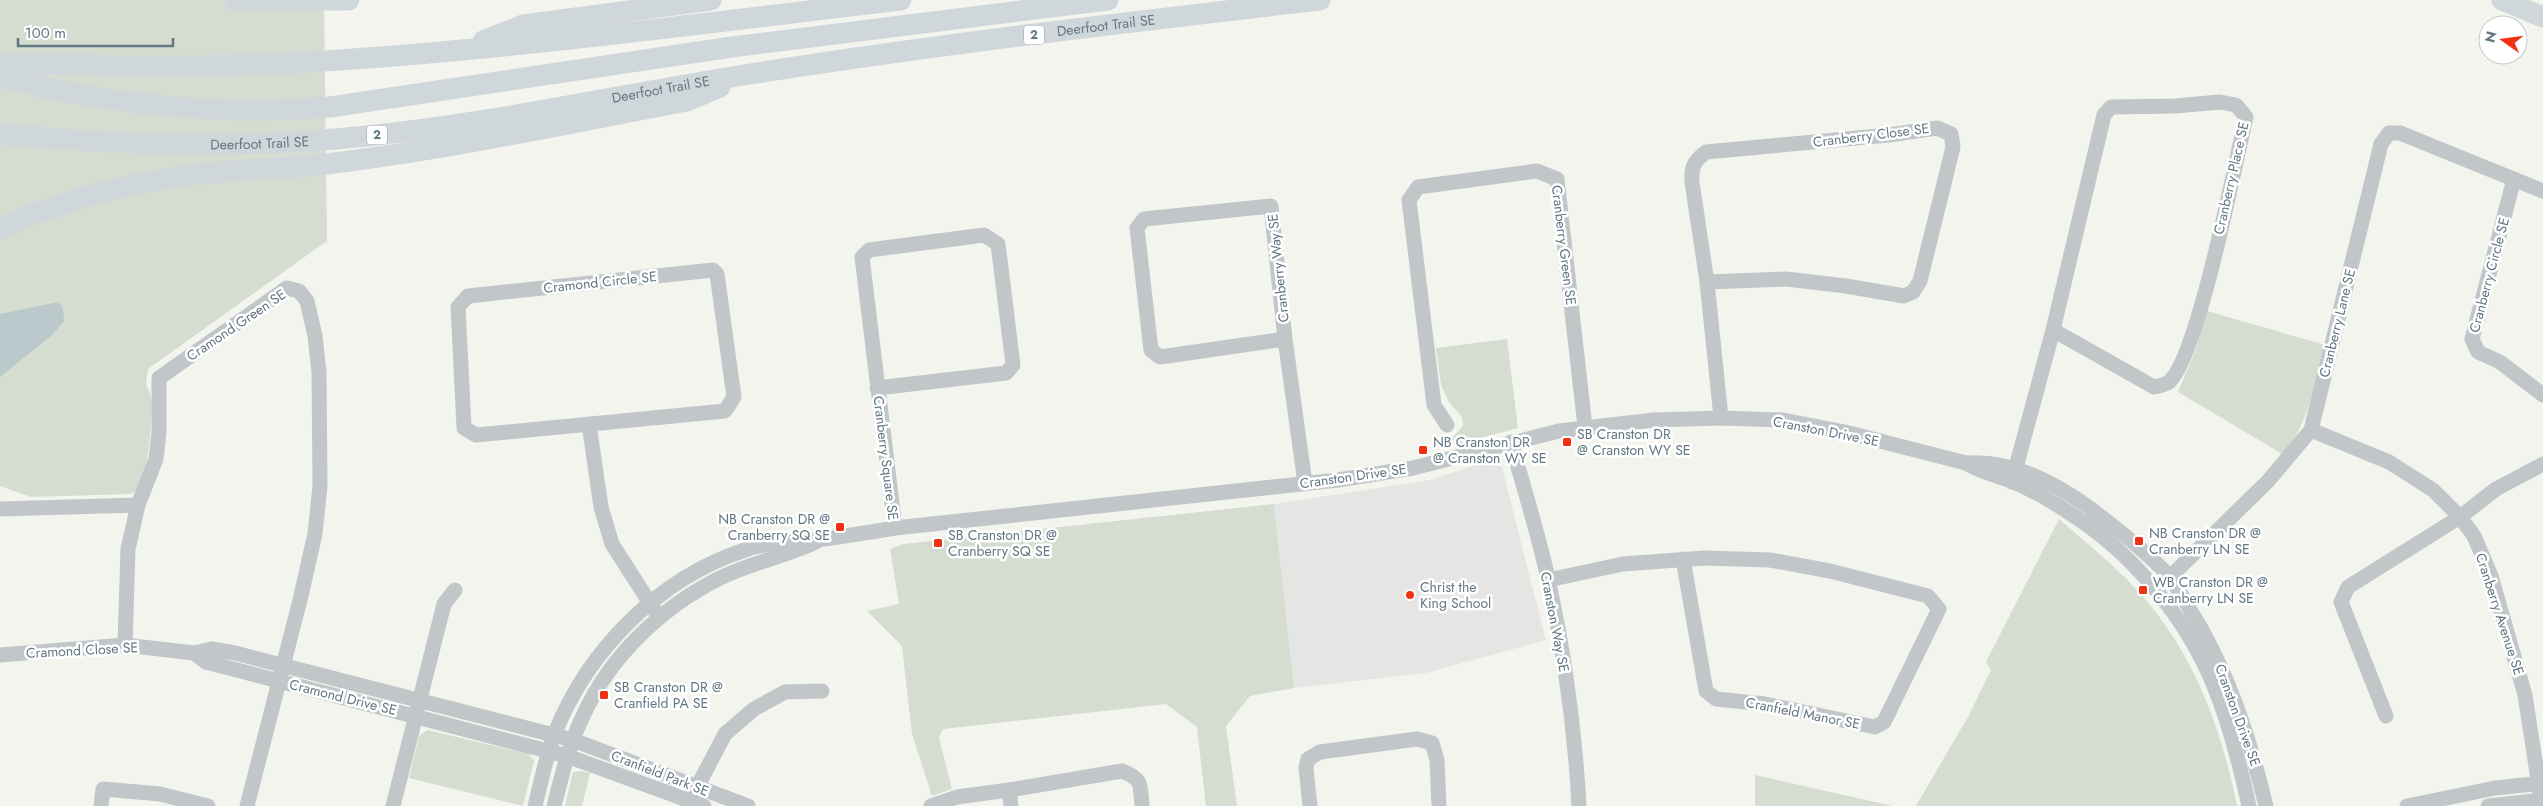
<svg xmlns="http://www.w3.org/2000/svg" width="2543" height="806" font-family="Jost,sans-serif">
	<rect width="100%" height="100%" fill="#f4f4ef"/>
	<path fill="#e5e5e3" d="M1488,461L1502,467L1546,640L1426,673L1294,688L1274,504L1430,480Z"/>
	<g fill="#d5dcd0">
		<path d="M0,0H324L327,241L148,369L146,384L151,397L152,409L150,437L147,461L137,491L130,494L31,497L0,486Z"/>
		<path d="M2207,311L2325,345C2315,385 2308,422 2284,455L2178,392L2196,349Z"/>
		<path d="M1507,339L1518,428L1454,445L1452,438L1463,426L1462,417L1449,402L1441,385L1436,348Z"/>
		<path d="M1274,504L1294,688L1250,696L1226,726L1237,806H1206L1197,727L1166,704L943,729L939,738L952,789L932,796L912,734L902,646L867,611L899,604L890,549L903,544Z"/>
		<path d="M2059,519C2084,541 2112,563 2135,588C2192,648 2221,726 2237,806H1916L1969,715L1991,670L1986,662Z"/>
		<path d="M427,730L529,754L534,761L523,806L409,778L419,736Z"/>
		<path d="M582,771L590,773L582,806H565L573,772Z"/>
		<path d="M1755,775L1893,806H1755Z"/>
	</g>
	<path fill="#bbc9cd" d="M58,302L63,308L64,321L52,335L0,377V314Z"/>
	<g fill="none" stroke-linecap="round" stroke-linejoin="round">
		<g stroke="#c1c6c8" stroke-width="15">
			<path d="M2514,179L2472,339L2478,352L2500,362L2543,395"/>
			<path d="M713,270L717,274L734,397L725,411L476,435L464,428L458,307L468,296Z"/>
			<path d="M1707,282L1786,279L1846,286L1904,296L1913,292L1920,281L1953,147L1951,134L1937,128L1889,135L1706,152C1694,161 1691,167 1692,182L1707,282L1721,418"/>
			<path d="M1285,339L1160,357L1151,350L1137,228L1144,219L1271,206L1285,339L1305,483"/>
			<path d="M877,388L1006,373L1013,365L998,244L984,235L869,250L862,257L895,528"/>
			<path d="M589,424L601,507L612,544L655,611"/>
			<path d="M1447,425L1434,405L1409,200L1418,187L1537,171L1557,179L1585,427"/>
			<path d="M2311,430L2389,462L2433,490L2460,517L2474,536L2491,576L2525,695L2541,799"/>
			<path d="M1511,442C1524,489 1539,536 1549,583C1565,656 1575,731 1579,806"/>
			<path d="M1966,463C2012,460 2054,482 2091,509C2118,530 2146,551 2169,576C2177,586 2183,598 2189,608C2228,670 2249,736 2266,806"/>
			<path d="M2012,482L2053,330L2104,115L2111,107L2175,106L2220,102L2236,105L2246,117C2235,164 2198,357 2169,382C2165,385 2158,386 2154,387L2053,330"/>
			<path d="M0,509L138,505"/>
			<path d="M1548,580L1623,564L1704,558L1770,560L1830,571L1928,596L1939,609L1884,722L1875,727L1765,704L1716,699L1706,691L1683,559"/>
			<path d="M2156,587L2170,577L2268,481L2311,430L2381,144L2389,133H2400L2543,191"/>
			<path d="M125,645L128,549L138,505L156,459L159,432V378L287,288L299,291L307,301L315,336L319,372L320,486L315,534L300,600L247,806"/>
			<path d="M194,653L206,662L567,756L704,806"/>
			<path d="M0,655L125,645L194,653L212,649L235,653L573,740L748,806"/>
			<path d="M2386,716L2341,602L2348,587L2460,517L2496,489L2543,464"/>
			<path d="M693,795L725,734L754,709L785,692L822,691"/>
			<path d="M101,806L103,789L160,794L208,806"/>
			<path d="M393,806L444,604L455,590"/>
			<path d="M535,806C541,782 546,756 555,733C588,650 659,578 745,550C771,541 797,541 824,539C847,536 871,532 895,528L1338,480L1413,468L1559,431L1654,420L1721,418L1783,420L1845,432L1966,463C1980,472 1995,475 2011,481C2031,489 2050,500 2068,512C2131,551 2186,617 2214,686C2230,725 2240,765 2249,806"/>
			<path d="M554,806C562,775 569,745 583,716C610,656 662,607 720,578C750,563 784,557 816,542"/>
			<path d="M931,806L957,797L1009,790"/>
			<path d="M1011,806L1009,790L1122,771C1143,779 1140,785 1142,806"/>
			<path d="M1310,806L1306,768L1308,759L1320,752L1417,739L1432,743L1437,760L1439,806"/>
			<path d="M2407,806L2495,788L2543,783"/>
			<path d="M2488,806L2543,800"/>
		</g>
		<g stroke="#d0d7da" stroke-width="21">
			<path d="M235,0H349"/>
			<path d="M2502,0L2543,17"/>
			<path d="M483,41L523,25L711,0"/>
			<path d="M0,63C103,66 206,68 309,62C507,50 704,23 901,0"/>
			<path d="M0,76C27,85 57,90 85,95C169,110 245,113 330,107L732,47L1108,0"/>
			<path id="s1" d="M0,134C123,146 244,149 367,136C495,123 622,94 750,74C939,44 1130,22 1320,0"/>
			<path d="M0,229C70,195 152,178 229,171C264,168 299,168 334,163C453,148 570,123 687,101L720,87"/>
		</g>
	</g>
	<g fill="#f03113" stroke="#fff" stroke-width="2">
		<rect x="1562" y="437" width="10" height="10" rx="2.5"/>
		<rect x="1418" y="445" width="10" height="10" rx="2.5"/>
		<rect x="835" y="522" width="10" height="10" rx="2.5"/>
		<rect x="2134" y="536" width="10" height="10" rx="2.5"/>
		<rect x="933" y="538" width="10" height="10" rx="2.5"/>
		<rect x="2138" y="585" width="10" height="10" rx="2.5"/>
		<circle cx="1410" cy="595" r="5"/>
		<rect x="599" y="690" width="10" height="10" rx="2.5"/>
	</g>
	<g text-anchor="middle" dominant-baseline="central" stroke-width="5" stroke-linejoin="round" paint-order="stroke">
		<g fill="#fff" stroke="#90a0a8" stroke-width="1">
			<rect x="1024" y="25.5" width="20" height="19" rx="4"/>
			<rect x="367" y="125.5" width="20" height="19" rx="4"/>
		</g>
		<g font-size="12" font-weight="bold" fill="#617783">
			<text x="1034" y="35">2</text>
			<text x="377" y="135">2</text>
		</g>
		<g font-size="14" fill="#617783" stroke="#fff">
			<text stroke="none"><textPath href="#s1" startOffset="1115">Deerfoot Trail SE</textPath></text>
			<text stroke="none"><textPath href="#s1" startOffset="665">Deerfoot Trail SE</textPath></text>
			<text transform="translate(1871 135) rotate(-7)">Cranberry Close SE</text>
			<text stroke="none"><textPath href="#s1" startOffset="260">Deerfoot Trail SE</textPath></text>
			<text transform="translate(2231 178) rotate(-77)">Cranberry Place SE</text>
			<text transform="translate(1564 245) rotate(83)">Cranberry Green SE</text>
			<text transform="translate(1278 268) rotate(-96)">Cranberry Way SE</text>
			<text transform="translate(2489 275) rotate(-75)">Cranberry Circle SE</text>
			<text transform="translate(600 282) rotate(-6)">Cramond Circle SE</text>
			<text transform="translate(2337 323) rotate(-76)">Cranberry Lane SE</text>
			<text transform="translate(236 325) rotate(-34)">Cramond Green SE</text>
			<text transform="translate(1826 431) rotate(11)">Cranston Drive SE</text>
			<text transform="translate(886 458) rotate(83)">Cranberry Square SE</text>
			<text transform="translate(1353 476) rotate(-8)">Cranston Drive SE</text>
			<text transform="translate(2500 614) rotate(72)">Cranberry Avenue SE</text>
			<text transform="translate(1555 622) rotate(79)">Cranston Way SE</text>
			<text transform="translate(82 650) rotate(-3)">Cramond Close SE</text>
			<text transform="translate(343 697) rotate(14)">Cramond Drive SE</text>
			<text transform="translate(1803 713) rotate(11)">Cranfield Manor SE</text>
			<text transform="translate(2238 715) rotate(70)">Cranston Drive SE</text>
			<text transform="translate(660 773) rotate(21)">Cranfield Park SE</text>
		</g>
		<g font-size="14" fill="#617783" stroke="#fff" text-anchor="start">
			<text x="1577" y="434">SB Cranston DR<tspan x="1577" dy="16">@ Cranston WY SE</tspan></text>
			<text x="1433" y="442">NB Cranston DR<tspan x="1433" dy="16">@ Cranston WY SE</tspan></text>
			<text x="830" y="519" text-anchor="end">NB Cranston DR @<tspan x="830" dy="16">Cranberry SQ SE</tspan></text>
			<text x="2149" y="533">NB Cranston DR @<tspan x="2149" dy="16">Cranberry LN SE</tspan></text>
			<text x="948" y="535">SB Cranston DR @<tspan x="948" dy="16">Cranberry SQ SE</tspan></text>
			<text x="2153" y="582">WB Cranston DR @<tspan x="2153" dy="16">Cranberry LN SE</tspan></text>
			<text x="1420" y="587">Christ the<tspan x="1420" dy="16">King School</tspan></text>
			<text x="614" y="687">SB Cranston DR @<tspan x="614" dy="16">Cranfield PA SE</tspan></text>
		</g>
	</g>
	<g transform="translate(2503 40) rotate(284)"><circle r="24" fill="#ffffff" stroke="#c0c9cd"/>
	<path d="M0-4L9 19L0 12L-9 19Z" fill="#f03113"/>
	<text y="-8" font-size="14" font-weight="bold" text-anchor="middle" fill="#617783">N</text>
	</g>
	<path d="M18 38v8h155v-8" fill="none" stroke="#617783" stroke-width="2.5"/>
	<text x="25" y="38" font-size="15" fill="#617783" stroke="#ffffff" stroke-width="4" paint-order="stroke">100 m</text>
</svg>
